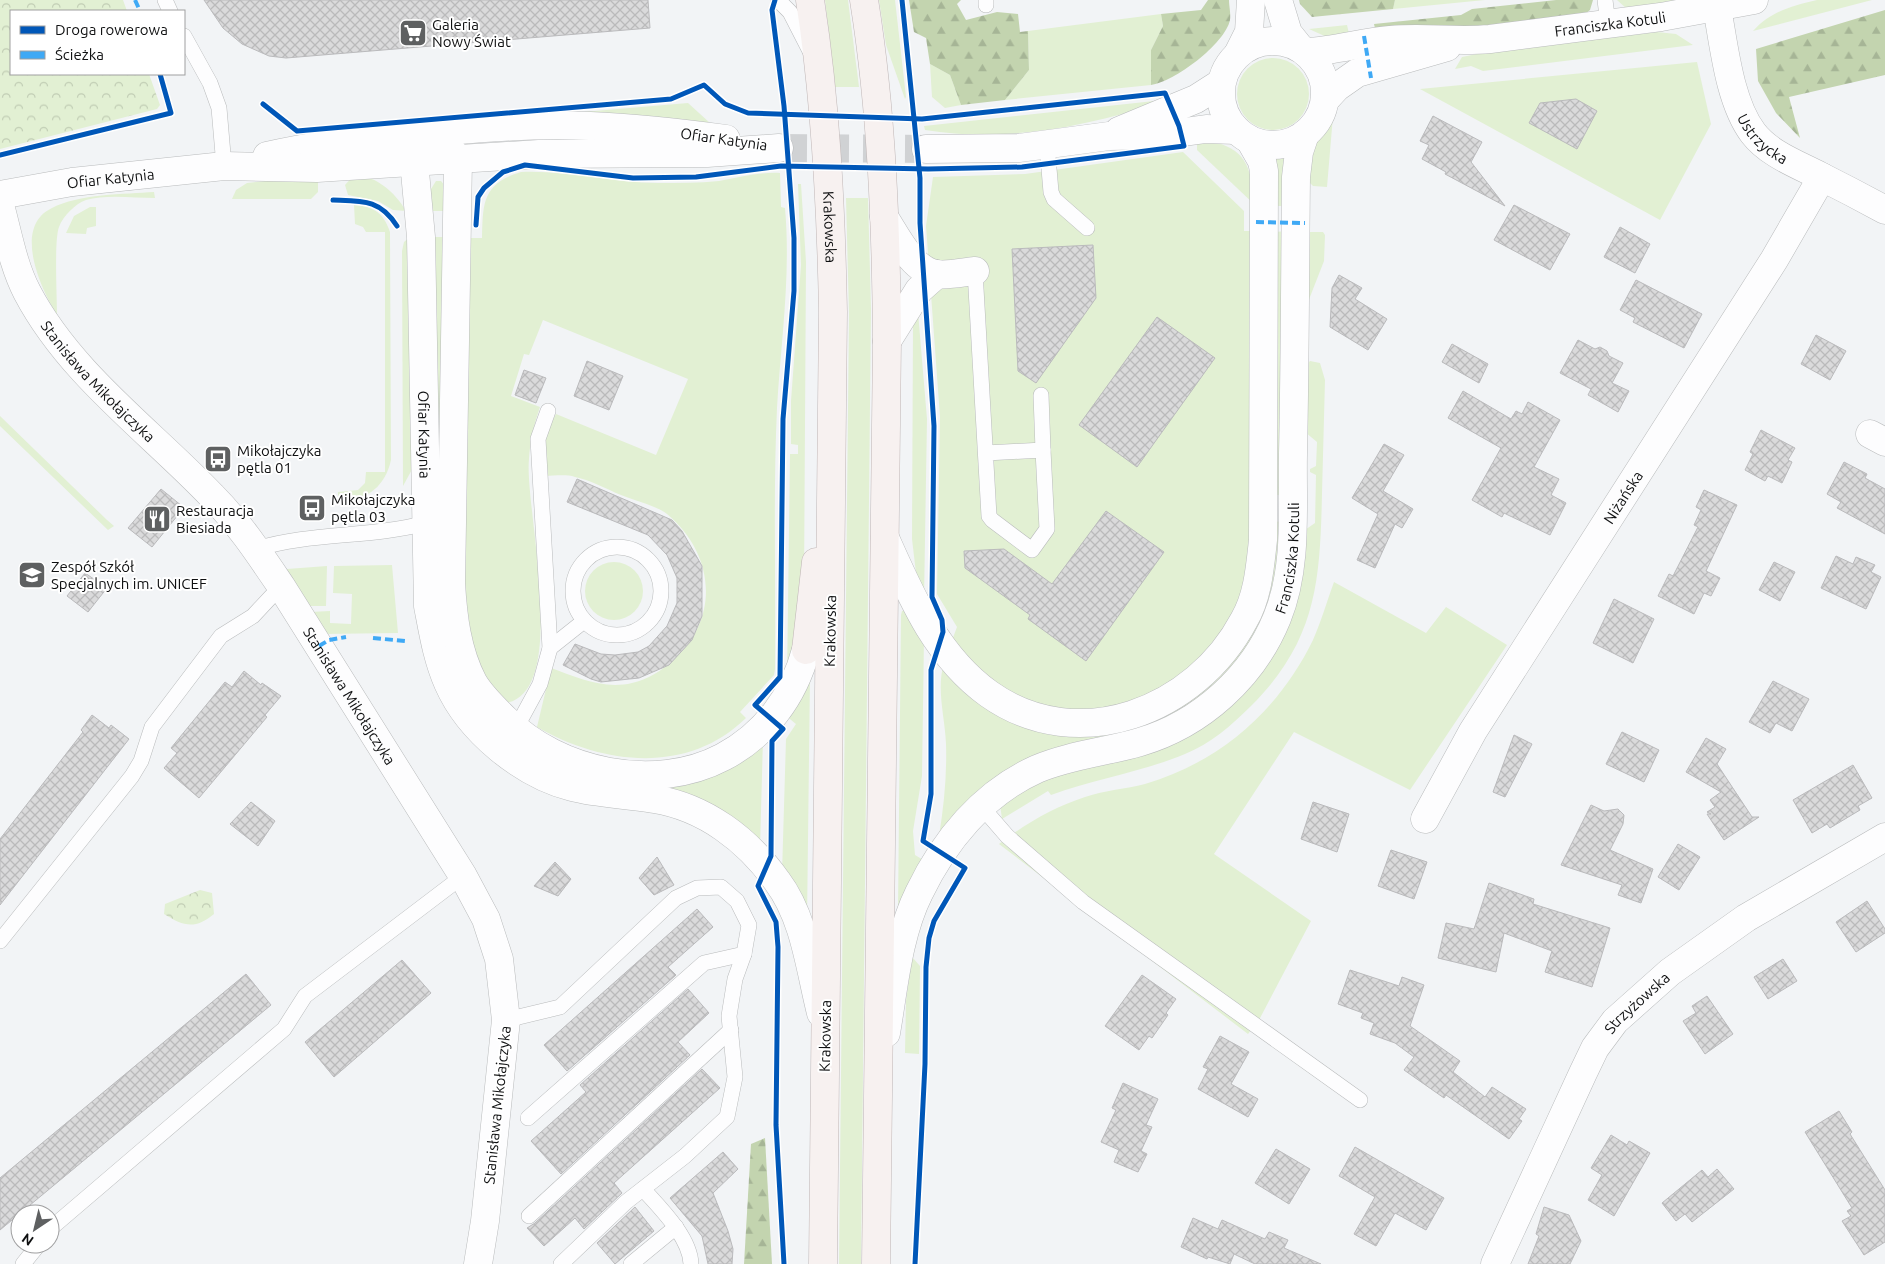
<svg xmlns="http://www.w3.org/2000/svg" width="1885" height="1264" font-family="Ubuntu,sans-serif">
	<defs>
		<pattern id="forest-firs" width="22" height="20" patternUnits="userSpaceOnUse" patternTransform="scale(1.25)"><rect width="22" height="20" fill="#c3d4af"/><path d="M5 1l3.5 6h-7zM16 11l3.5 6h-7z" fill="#a6b596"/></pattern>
		<pattern id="park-crowns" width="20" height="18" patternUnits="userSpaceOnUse" patternTransform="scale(1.25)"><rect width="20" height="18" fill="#e2f0d3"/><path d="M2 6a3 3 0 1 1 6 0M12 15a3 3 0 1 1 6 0" fill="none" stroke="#c1cdb4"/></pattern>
		<pattern id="building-cross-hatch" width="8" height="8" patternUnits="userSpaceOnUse" patternTransform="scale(1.25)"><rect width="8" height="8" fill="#dadadb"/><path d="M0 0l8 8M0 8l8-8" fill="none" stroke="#bababb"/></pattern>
	</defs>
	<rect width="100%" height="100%" fill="#f2f4f6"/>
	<g fill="#e2f0d3">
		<path d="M825,0H848L859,87H835Z"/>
		<path d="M879,0H895L906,97L905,99L886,45Z"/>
		<path d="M1395,0H1485L1393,9Z"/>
		<path d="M1617,0H1679L1627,9Z"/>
		<path d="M1817,0H1872L1753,31C1771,11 1792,6 1817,0Z"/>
		<path d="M1161,14L1163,26L1151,50V85L1005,100L1029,70L1028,31Z"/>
		<path d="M1347,25L1350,38H1329L1309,29Z"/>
		<path d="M1657,32L1676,34L1693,45L1483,71L1471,66L1455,69L1462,57L1487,52Z"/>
		<circle cx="1273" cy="94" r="36"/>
		<path d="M1697,62L1711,124L1660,220L1420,89Z"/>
		<path d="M930,64L950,75L961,105L945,108L932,97Z"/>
		<path d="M1154,101L1158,104C1081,127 1005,143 925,130L924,126Z"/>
		<path d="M688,103L710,123L571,113Z"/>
		<path d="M1333,116L1327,187L1313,186L1305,178L1316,140L1326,129Z"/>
		<path d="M1197,138C1246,147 1249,160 1256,206L1197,150Z"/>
		<path d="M1183,152L1244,211V231H1255L1249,574L1227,629L1174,684L1107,710L1053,711L994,685L951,643L957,627L937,594L940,417L926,226L933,177L1025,174Z"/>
		<path d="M1286,155L1288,206H1274L1275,157Z"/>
		<path d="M521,172C567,170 612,183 658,183C679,183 699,183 719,181C740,177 759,172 780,173L781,207L785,208C791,275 781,341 777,408C773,495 776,583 775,669L774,675L740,712L746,718C688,775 603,765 537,727L551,668C576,677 604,690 632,683C647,680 663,670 674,659C721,617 714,553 667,514C655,505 635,501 621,495C606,489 591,480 575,477C566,474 554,476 545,476L546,432L556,414L656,455L688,379L543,320L529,355L524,354L511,396L540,407C534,424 530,442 529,459C524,505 571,692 506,703L476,670L459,556L471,238H482C483,203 482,184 521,172Z"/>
		<path d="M355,174C377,177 395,192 406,211L393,210L378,201L348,195L345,185Z"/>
		<path d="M318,175V192L311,199H232L236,190L247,183Z"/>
		<path d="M436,181H441L445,186L447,211H429L431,189Z"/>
		<path d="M798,184H801L806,262L804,588L787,680L790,454H798V445L791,444V401L801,265Z"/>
		<path d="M154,192L155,198C134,198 106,194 86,200C75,204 63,216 59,227C54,240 57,297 57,315C41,289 12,227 52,208C78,194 125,194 154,192Z"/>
		<path d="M846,198H868L871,309L861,1264H839L849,314Z"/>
		<path d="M354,205C373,206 384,213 390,232L391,460C385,487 366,502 338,500V492L358,490L365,483L366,472H385V232H366L363,227L355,224Z"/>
		<path d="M90,207H96V226L87,228L86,234L66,233L74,216Z"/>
		<path d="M1287,231L1281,495H1272L1274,232Z"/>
		<path d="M1306,232H1323L1325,235L1324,261L1308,302Z"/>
		<path d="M410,237L415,464L403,486L402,251L404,242Z"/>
		<path d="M430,237H446L443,650Z"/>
		<path d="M918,312L927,419L924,600L916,573L912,539L913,324Z"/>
		<path d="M1310,361L1320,363L1325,380C1324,418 1323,456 1322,494C1320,581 1317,640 1251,706C1232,725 1210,744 1185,754C1142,772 1094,779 1051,795L1048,791L1002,819L1000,804L1023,790L1235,698L1302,532L1315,523L1316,475L1310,472V469L1316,466L1317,442L1305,432L1306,365Z"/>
		<path d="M0,416L107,520L114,526L108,530L0,426Z"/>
		<path d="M1273,521L1281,522L1280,548L1269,610L1238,664L1188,709L1117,738L939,836C944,805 947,775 946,744C945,717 936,689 944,663L1029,724L1199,692Z"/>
		<circle cx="614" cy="591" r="29"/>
		<path d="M392,565L398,633L323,634L310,612L330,611V623L351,624L352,594L333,593L334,566Z"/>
		<path d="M327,566L326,606H306L284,574L287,569Z"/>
		<path d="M1334,582L1426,633L1446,607L1507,645L1410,790L1294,732L1214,854L1311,921L1259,1020L1248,1034L999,844C1025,824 1054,807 1085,797C1105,790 1126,789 1145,784C1220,762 1279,710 1313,640C1321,622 1327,601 1334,582Z"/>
		<path d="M906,610L924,638L922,776L913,831L915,855L925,861L898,910L901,615L902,611Z"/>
		<path d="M810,676L807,922L782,874L786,739L796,724L785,715Z"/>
		<path d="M763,738L760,848L596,779Z"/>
		<path d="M912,957L920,966L919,1054L905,1053L906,1001Z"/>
	</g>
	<g fill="url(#forest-firs)">
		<path d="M909,0H961L957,4L966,20L997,12L1018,14L1020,32L1028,31L1029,70L1005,100L961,105L950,75L930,64L926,38L914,32Z"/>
		<path d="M1208,0H1229C1229,6 1231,14 1230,20C1225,44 1174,82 1151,85V50L1163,26L1161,14L1201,10Z"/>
		<path d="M1299,0H1395L1393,9L1312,17L1300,4Z"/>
		<path d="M1556,0H1593L1590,10L1585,14L1473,27L1376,33L1374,24L1461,15L1472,9Z"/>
		<path d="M1885,10V75L1789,97L1800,138L1776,113L1758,81L1756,49Z"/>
		<path d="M765,1138L772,1264H744L751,1144Z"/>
	</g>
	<g fill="url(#park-crowns)">
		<path d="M0,0H123L127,11H11V74H149L160,105L157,109L0,149Z"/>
		<path d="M200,890L212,893L214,914C195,930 183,926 164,914L165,904Z"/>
	</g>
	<g fill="url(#building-cross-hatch)" stroke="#bababc">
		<path d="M204,0H648L650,28L286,58L269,56L242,44L223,28Z"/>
		<path d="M1576,99L1597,111L1577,149L1529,123L1540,103Z"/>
		<path d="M1433,116L1482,142L1471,162L1505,206L1445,174L1446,172L1422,159L1429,145L1420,141Z"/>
		<path d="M1514,205L1570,234L1550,270L1494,240Z"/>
		<path d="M1620,227L1650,244L1635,273L1604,257Z"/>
		<path d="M1093,245L1096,298L1036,383L1018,371L1012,249Z"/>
		<path d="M1339,275L1362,288L1355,299L1387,319L1368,350L1330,327L1332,288Z"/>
		<path d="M1636,280L1702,314L1684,348L1633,322L1635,318L1620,310Z"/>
		<path d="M1157,317L1215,358L1137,467L1079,425Z"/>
		<path d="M1816,335L1846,351L1830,380L1801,364Z"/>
		<path d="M1578,340L1595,349L1600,347L1607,351L1609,356L1623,363L1612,383L1629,391L1618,412L1588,395L1591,389L1560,373Z"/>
		<path d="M1452,344L1488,364L1479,383L1442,362Z"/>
		<path d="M587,361L623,376L609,410L574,396Z"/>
		<path d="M524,370L546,378L536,403L515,395Z"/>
		<path d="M1463,391L1511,419L1516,411L1522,414L1528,402L1560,420L1534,467L1559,479L1551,495L1566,503L1550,535L1508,515L1504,513L1502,517L1472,500L1501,448L1448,418Z"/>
		<path d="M1761,430L1795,448L1788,460L1792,462L1782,483L1768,476L1765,481L1745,470L1753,454L1750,452Z"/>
		<path d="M1384,444L1404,455L1383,491L1413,509L1402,528L1395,524L1375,568L1357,560L1378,514L1352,498Z"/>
		<path d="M1844,462L1867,474L1865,478L1885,489V534L1837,508L1841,502L1827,494Z"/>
		<path d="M577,479L672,520L682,531L702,566V616L692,640L669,665L639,678L601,682L591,679L563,665L575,644L601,654L615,655L638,652L649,646L667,626L677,603V578L667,555L648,535L567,502Z"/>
		<path d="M161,489L182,506L176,513L178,515L152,547L128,528Z"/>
		<path d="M1704,490L1737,505L1706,571L1720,578L1711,596L1704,593L1694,614L1658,596L1669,574L1673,576L1698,527L1694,525L1701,510L1696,507Z"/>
		<path d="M1106,511L1164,552L1086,661L1028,619L1030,615L965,568L964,551L1004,549L1052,584Z"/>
		<path d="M1836,556L1853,564L1856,557L1875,565L1871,572L1881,577L1866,609L1821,588Z"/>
		<path d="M1774,562L1795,572L1780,601L1759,590Z"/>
		<path d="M85,573L107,588L88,612L67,596Z"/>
		<path d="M1614,599L1654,619L1633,663L1593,643Z"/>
		<path d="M244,671L261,685L262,683L281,696L265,715L267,717L199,798L164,768L177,753L171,748L225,682L232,687Z"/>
		<path d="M1773,681L1809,699L1792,731L1776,723L1770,733L1749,722Z"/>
		<path d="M92,715L109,728L111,725L129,739L0,905V839L83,732L81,730Z"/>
		<path d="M1622,732L1659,750L1644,782L1606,764Z"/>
		<path d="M1514,735L1532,744L1505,797L1493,792Z"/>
		<path d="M1706,738L1726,749L1717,764L1752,817H1759L1724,840L1707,814H1711L1707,812L1715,807L1710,800L1721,792L1686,772Z"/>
		<path d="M1853,765L1872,798L1858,806L1860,810L1830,828L1827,824L1812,833L1793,800Z"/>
		<path d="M251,802L275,821L258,846L230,824Z"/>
		<path d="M1313,802L1349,814L1337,852L1301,839Z"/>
		<path d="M1591,805L1604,811L1618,809L1624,815L1623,824L1610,850L1653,869L1641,903L1618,895L1622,885L1561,865Z"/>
		<path d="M1678,844L1700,857L1679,890L1658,877Z"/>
		<path d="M1391,850L1427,862L1414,899L1378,886Z"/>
		<path d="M657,857L674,885L654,895L639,878Z"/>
		<path d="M555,862L571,879L558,896L534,886Z"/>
		<path d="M1489,883L1534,899L1533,904L1610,928L1592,987L1545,972L1552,951L1504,933L1496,972L1438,958L1446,923L1474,929Z"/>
		<path d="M1867,901L1885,929V933L1856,952L1836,922Z"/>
		<path d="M697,909L713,927L668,967L676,975L567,1071L544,1045Z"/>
		<path d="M1783,959L1797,981L1768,999L1754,977Z"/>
		<path d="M402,960L431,993L334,1077L305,1042Z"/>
		<path d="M1350,970L1399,986L1402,977L1424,985L1410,1026L1460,1061L1453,1072L1485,1097L1492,1087L1526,1109L1519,1119L1522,1121L1509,1139L1446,1095L1444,1098L1404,1070L1414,1057L1395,1043L1370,1034L1374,1023L1361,1018L1363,1013L1338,1004Z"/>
		<path d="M246,974L271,1005L0,1230V1178Z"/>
		<path d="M1142,975L1176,999L1166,1013L1168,1015L1152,1038L1149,1036L1139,1050L1105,1026Z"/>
		<path d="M688,989L709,1013L678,1042L690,1055L561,1174L531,1141L586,1092L580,1085Z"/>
		<path d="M1707,996L1733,1034L1705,1054L1683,1021L1696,1013L1692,1006Z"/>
		<path d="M1220,1036L1249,1052L1231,1084L1258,1099L1248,1117L1198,1089L1208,1069L1203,1067Z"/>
		<path d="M702,1069L720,1088L614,1183L622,1193L584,1229L575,1218L544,1246L527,1228L535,1223Z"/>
		<path d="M1123,1083L1158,1099L1146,1125L1152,1127L1141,1151L1147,1154L1138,1172L1114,1162L1119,1150L1101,1142L1116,1110L1112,1108Z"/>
		<path d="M1839,1111L1852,1132L1850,1134L1885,1190V1242L1864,1255L1842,1221L1851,1216L1847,1211L1852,1208L1805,1132Z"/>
		<path d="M1611,1135L1627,1145L1629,1141L1650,1153L1614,1216L1588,1200L1602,1175L1591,1168Z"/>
		<path d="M1355,1147L1444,1198L1426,1230L1395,1213L1376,1246L1354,1234L1375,1197L1339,1176Z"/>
		<path d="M1276,1149L1310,1169L1289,1204L1255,1183Z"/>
		<path d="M723,1152L738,1169L713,1193L728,1231L733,1249L732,1264H708L702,1236L670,1198Z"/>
		<path d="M1717,1169L1734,1189L1692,1222L1685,1214L1676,1221L1662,1203L1702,1170L1708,1177Z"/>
		<path d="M635,1207L654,1231L615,1264L597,1243Z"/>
		<path d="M1544,1207L1569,1215L1581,1241L1570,1264H1528L1539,1236L1536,1234Z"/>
		<path d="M1193,1218L1218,1229L1222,1220L1265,1239L1269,1232L1288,1240L1284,1248L1321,1264H1255L1234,1254L1230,1264L1208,1257L1207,1259L1181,1247Z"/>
	</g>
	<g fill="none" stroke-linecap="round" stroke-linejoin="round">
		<path stroke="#d0d2d4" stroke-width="28" stroke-dasharray="28 14" stroke-linecap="butt" d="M779,148L926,149"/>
		<g stroke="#b9bbbc" stroke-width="16">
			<g id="service">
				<path d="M165,0L170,11"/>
				<path d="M778,0L790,12L810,51"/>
				<path d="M986,0V5"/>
				<path d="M1605,0L1608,24"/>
				<path d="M184,36L210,83L219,108L224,166"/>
				<path d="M1047,145L1051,192L1054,199L1087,228"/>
				<path d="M975,271L989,516L992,520L1032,550L1047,529L1043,450L986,453"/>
				<path d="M1041,395L1043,450"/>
				<circle cx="617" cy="591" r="44"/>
				<path d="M256,549C311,532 370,538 426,523"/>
				<path d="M550,648L584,621"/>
				<path d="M515,730L540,684L550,648L538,439L548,411"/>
				<path d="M981,806L1007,836L1083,902L1360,1100"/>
				<path d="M0,941L132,776L141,761L152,727L221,636L253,616L281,586"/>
				<path d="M506,1020L560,1007L676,898L697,888L721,887L737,901L749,925L744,954L735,979L729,1016L735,1077L727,1117L685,1156L626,1202L561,1264"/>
				<path d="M528,1118L704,963L744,954"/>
				<path d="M643,1189C660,1208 690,1237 691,1264"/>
				<path d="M529,1216L731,1030"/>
				<path d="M50,1229L284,1029L305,996L463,876"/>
				<path d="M23,1264L39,1244"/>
				<path d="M631,1264L676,1227"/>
			</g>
		</g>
		<g stroke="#b9bbbc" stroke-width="29">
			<g id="minor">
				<path d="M1278,0L1288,33L1300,48"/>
				<path d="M1239,52L1249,32L1251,0"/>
				<path id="s1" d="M0,205C8,234 13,265 27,292C70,374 149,430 212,496C239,523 260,555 281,586L463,876L486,919L499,959L506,1020L485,1221L478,1264"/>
				<path d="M884,217C896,235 912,270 936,274C948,276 964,272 975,271"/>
				<path d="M887,341L919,290L937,274"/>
				<path d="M1870,434L1885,442"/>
				<path id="s2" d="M1425,819L1473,731L1774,260L1822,177"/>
				<path id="s3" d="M1495,1264L1583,1073L1595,1048L1615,1021L1670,972L1746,918L1885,837"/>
			</g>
		</g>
		<g stroke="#b9bbbc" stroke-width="29">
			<g id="tertiary">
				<path id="s4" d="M1717,8C1724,45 1729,101 1753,133C1769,154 1797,164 1820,176C1842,187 1863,198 1885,210"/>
				<circle cx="1273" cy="93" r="52"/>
				<path id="s5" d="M1306,52C1335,51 1362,42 1390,40C1424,37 1457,42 1490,39L1661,17L1754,0"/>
				<path d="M1325,100L1337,87L1357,73L1447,47"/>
				<path d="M1119,131L1196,99L1221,83"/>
				<path id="s6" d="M437,132L414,161L421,237L428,606C433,632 437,658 448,683C469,731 522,774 572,787C599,794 627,794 654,799C705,807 748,840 777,881C805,918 810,970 821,1013"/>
				<path d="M437,132L458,159L451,583C453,617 457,651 473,682C481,696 494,708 505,719C558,773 655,793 723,757C765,735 794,696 806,650"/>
				<path d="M926,149L1019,148L1109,136L1162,135L1206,129L1236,130"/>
				<path d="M267,156C311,146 356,140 401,136C461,129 530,123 590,126C636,128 681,133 726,139"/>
				<path id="s7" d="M0,195L72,182L224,166L317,168L539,154L707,153L779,148"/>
				<path d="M885,538C911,596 936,656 989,694C1078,757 1196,711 1244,620C1258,596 1260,567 1263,540L1264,171L1262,161L1250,140"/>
				<path id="s8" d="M886,1033C894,987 898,935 919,893C944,841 983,793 1037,769C1070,755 1106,752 1140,742C1201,724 1253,677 1277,618C1298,567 1292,507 1293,454C1295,362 1295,270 1296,177L1299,152L1305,134"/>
			</g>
		</g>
		<g stroke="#bfb6b6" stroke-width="29">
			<g id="primary">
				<path id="s9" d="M810,0C826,103 831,208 833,312L823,1264"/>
				<path d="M864,0C882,112 886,227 887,341L876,1264"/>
				<path d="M806,650L816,562"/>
			</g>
		</g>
		<use href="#service" stroke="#fdfdfe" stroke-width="15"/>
		<use href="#minor" stroke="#fdfdfe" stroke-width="28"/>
		<use href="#tertiary" stroke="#fdfdfe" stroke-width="28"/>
		<use href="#primary" stroke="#f7f1f0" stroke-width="28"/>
		<g stroke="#3fa9f5" stroke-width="4" stroke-dasharray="8 4" stroke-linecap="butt">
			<path d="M135,0L140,11"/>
			<path d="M1364,36L1371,78"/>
			<path d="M1256,222L1305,223"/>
			<path d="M373,638L405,641"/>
			<path d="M319,646L329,640L346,637"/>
		</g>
		<g stroke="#fff" stroke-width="8">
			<g id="cycleway">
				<path d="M775,0L772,10L784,106L794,238V291L783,419L780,677L755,705L783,729L772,741L771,856L758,886L776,922L778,947L776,1125L784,1264"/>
				<path d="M902,0L920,178V223L934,426L932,597L942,620L943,632L931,670V794L923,841L965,868L934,921L929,938L926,967L925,1064L915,1264"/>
				<path d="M263,104L297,131L671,99L704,85L725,104L748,113L922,119L1165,93L1179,126L1184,146L1022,167L928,169L781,166L696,177L633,178L525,165L503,172L484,188L478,197L476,225"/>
				<path d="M0,155L171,113L160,74"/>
				<path d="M333,200C362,201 380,199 397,226"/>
			</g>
		</g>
		<use href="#cycleway" stroke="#0057b8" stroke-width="5"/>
	</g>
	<defs>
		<g id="supermarket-square" transform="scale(1.4375)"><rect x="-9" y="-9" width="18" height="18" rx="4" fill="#5e6061" stroke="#fff"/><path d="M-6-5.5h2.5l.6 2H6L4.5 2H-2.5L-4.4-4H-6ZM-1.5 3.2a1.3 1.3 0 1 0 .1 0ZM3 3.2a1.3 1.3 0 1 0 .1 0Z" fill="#fff"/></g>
		<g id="bus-square" transform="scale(1.4375)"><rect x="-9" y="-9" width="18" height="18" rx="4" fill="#5e6061" stroke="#fff"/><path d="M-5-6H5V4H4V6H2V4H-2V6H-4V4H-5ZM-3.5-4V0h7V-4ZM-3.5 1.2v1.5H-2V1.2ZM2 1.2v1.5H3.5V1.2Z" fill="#fff"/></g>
		<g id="restaurant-square" transform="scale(1.4375)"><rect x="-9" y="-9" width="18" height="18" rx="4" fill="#5e6061" stroke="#fff"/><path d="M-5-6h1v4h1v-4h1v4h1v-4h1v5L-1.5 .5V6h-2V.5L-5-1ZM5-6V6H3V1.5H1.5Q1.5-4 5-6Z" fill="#fff"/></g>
		<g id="school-square" transform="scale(1.4375)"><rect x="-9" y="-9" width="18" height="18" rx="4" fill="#5e6061" stroke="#fff"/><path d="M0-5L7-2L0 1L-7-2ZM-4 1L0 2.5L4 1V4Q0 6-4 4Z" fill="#fff"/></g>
	</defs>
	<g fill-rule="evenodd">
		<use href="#supermarket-square" x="413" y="33"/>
		<use href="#bus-square" x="218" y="459"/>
		<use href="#bus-square" x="312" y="508"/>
		<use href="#restaurant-square" x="157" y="519"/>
		<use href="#school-square" x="32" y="575"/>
	</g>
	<g text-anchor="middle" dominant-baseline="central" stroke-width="4" stroke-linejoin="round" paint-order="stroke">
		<g font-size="15" fill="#0f1011" stroke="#fff" text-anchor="start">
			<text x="432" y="24">Galeria<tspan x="432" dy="17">Nowy Świat</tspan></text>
			<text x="237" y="450">Mikołajczyka<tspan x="237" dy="17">pętla 01</tspan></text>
			<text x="331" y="499">Mikołajczyka<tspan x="331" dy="17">pętla 03</tspan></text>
			<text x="176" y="510">Restauracja<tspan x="176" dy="17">Biesiada</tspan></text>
			<text x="51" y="566">Zespół Szkół<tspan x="51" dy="17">Specjalnych im. UNICEF</tspan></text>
		</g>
		<g font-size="15" fill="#0f1011" stroke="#fff">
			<text stroke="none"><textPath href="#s5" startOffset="306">Franciszka Kotuli</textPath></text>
			<text stroke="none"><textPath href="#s4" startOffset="142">Ustrzycka</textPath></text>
			<text transform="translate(724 139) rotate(8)">Ofiar Katynia</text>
			<text stroke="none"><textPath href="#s7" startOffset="112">Ofiar Katynia</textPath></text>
			<text stroke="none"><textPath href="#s9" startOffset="228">Krakowska</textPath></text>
			<text stroke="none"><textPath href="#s1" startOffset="206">Stanisława Mikołajczyka</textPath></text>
			<text stroke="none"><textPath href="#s6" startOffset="311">Ofiar Katynia</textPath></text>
			<text stroke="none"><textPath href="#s2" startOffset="378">Niżańska</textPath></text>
			<text stroke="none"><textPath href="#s8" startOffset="678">Franciszka Kotuli</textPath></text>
			<text transform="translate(830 631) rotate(-89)">Krakowska</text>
			<text stroke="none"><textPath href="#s1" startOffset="611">Stanisława Mikołajczyka</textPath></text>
			<text stroke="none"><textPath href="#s3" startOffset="300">Strzyżowska</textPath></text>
			<text transform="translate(825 1036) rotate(-89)">Krakowska</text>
			<text transform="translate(497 1105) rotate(-84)">Stanisława Mikołajczyka</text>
		</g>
	</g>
	<rect x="10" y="10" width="175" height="65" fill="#ffffff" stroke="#9f9fa0"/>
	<rect x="20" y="26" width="25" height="8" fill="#0057b8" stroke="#9f9fa0"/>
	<text x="55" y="35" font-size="15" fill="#0f1011">Droga rowerowa</text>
	<rect x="20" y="51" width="25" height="8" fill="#3fa9f5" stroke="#9f9fa0"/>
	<text x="55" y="60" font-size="15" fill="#0f1011">Ścieżka</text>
	<g transform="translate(35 1229) rotate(215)"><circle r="24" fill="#ffffff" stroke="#9f9fa0"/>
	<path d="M0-4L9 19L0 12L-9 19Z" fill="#5e6061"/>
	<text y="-8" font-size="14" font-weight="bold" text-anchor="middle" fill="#0f1011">N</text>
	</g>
</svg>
